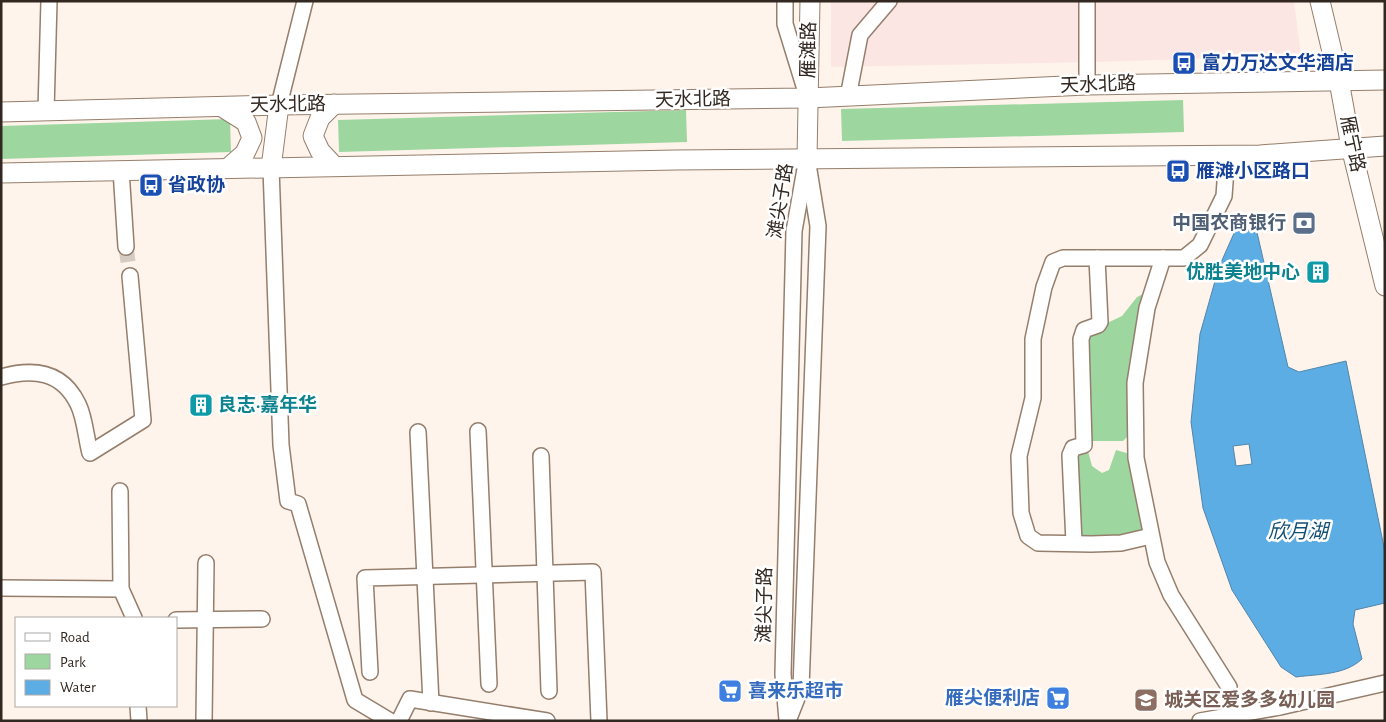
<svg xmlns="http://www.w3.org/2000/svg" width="1386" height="722" font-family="'Alegreya Sans','Noto Sans SC',sans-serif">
	<rect width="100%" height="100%" fill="#fef4eb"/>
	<path fill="#fce6e3" d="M831,1H1294L1301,55L1100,62L831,67Z"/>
	<g fill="#9ed6a0">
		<path d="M1183,100L1184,132L842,141L841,109Z"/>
		<path d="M686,110L687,142L339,152L338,120Z"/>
		<path d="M230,119L231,152L1,159V126Z"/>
		<path d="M1143,294L1130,363L1129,435L1123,441H1091L1088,440V332L1122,316L1137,297Z"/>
		<path d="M1116,450L1130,454L1131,476L1143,526L1139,535L1078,538L1077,452L1088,451L1092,466L1102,473L1109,470Z"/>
	</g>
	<path fill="#5dade5" stroke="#5085aa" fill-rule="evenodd" d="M1256,228L1288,367L1299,372L1346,361L1385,552V603L1355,610L1353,624L1362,659C1345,675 1319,674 1296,677L1281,667L1232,590L1203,508L1191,422L1200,334L1219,267L1235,231ZM1249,444L1252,464L1236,466L1233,446Z"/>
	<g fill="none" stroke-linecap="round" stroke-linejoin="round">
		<path stroke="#d5cbc3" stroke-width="15" stroke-dasharray="15 8" stroke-linecap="butt" d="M126,247L130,276"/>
		<g stroke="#957e6c" stroke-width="18">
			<g id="minor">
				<path d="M785,1V24L805,89"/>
				<path d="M1087,85V1"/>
				<path d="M848,97L860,35L889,1"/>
				<path d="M279,105L305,1"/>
				<path d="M46,111L49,1"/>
				<path d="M271,168L281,445L288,501L298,504L355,700L390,721"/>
				<path d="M121,170L126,247"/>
				<path d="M1163,258L1147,308L1135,383L1136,458L1157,562L1171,595L1229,687"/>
				<path d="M1,377C33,368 62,371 78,404C85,418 86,438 90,453L143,420L130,276"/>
				<path d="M478,431L489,684"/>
				<path d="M418,432L431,703"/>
				<path d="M541,456L549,691"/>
				<path d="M120,491L121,589"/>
				<path d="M1151,536L1121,543L1091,544L1038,543L1028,536L1021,513L1019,456L1033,398V339L1044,287L1053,262L1063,258H1184L1200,245L1224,196L1227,155"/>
				<path d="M1074,543L1070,455L1073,448L1084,445L1081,339L1084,330L1098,325L1100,322L1097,258"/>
				<path d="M1,588L121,589L134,618"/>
				<path d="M176,620L262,619"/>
				<path d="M370,672L365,578L593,572L599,721"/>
				<path d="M138,706L139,721"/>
				<path d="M787,720L783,674L794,231L805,169"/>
				<path d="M204,721L206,563"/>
				<path d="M399,721L410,699L547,721"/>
				<path d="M788,721L801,688L818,226L807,158"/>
				<path d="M1200,721L1280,707L1385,683"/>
			</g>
		</g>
		<g stroke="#957e6c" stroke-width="21">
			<g id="major">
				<path d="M1320,1L1339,81L1351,147L1385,286"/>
				<path d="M222,107L246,122L252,138L245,153L228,168"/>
				<path d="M1,112L279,105L808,98L1087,85L1385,80"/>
				<path d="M807,158L810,1"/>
				<path d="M333,165L320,151L313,136L320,118L334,104"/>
				<path d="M271,168L279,105"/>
				<path d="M1,173L676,160L1260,155L1385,146"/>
			</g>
		</g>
		<use href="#minor" stroke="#fff" stroke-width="15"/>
		<use href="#major" stroke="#fff" stroke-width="19"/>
	</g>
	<defs>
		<g id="bus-square" transform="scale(1.25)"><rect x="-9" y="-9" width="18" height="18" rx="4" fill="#1a4fb4" stroke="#fff"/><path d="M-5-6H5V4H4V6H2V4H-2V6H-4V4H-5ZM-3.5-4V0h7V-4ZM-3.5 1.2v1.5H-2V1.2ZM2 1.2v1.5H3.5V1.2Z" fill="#fff"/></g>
		<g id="bank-square" transform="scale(1.25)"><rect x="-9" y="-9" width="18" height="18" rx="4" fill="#5c6f8a" stroke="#fff"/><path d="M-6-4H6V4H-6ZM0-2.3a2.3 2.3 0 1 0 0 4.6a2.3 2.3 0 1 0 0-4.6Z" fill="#fff"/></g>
		<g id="building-square" transform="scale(1.25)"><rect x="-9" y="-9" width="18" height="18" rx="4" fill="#0f9aa8" stroke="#fff"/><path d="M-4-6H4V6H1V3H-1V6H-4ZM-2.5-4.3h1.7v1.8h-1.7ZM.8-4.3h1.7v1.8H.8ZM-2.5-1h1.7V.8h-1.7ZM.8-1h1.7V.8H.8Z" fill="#fff"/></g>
		<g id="supermarket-square" transform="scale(1.25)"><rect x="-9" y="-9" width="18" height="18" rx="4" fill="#3f7fe0" stroke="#fff"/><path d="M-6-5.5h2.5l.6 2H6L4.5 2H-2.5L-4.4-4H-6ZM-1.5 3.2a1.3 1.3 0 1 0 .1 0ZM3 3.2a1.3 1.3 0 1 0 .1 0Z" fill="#fff"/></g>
		<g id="school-square" transform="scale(1.25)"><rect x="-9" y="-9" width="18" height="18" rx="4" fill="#8d6e63" stroke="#fff"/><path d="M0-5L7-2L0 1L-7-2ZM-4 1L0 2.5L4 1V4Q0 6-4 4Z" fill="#fff"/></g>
	</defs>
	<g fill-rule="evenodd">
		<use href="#bus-square" x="1184" y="63"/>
		<use href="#bus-square" x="1178" y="171"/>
		<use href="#bus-square" x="151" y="185"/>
		<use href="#bank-square" x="1304" y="223"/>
		<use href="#building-square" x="1318" y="272"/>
		<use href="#building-square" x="201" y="405"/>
		<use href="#supermarket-square" x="730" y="691"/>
		<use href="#supermarket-square" x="1058" y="698"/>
		<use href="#school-square" x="1146" y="700"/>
	</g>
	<g text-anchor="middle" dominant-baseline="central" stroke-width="5" stroke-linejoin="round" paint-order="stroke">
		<g font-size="19" fill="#322821" stroke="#fff">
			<text transform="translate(809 50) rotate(-89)">雁滩路</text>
			<text transform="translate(1098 85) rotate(-2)">天水北路</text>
			<text transform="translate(693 100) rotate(-1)">天水北路</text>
			<text transform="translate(288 105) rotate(-1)">天水北路</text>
			<text transform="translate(1352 144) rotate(78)">雁宁路</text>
			<text transform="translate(781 201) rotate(-81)">滩尖子路</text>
			<text transform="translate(765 605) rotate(-89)">滩尖子路</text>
		</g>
		<g font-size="19" font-weight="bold" fill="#164399" stroke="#fff" text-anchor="start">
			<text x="1202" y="63">富力万达文华酒店</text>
			<text x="1196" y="171">雁滩小区路口</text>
			<text x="168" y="185">省政协</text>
		</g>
		<g font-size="19" font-weight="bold" fill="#4e5e75" stroke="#fff" text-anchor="end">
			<text x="1286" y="223">中国农商银行</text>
		</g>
		<g font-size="19" font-weight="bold" fill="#0d838f" stroke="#fff" text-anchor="end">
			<text x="1300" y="272">优胜美地中心</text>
			<text x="218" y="405" text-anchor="start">良志·嘉年华</text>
		</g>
		<g font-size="19" font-weight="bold" fill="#366cbe" stroke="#fff" text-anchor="start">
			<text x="748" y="691">喜来乐超市</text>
			<text x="1040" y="698" text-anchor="end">雁尖便利店</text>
		</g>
		<g font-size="19" font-weight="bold" fill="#785e54" stroke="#fff" text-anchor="start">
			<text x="1164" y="700">城关区爱多多幼儿园</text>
		</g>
		<g font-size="20" font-style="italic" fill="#124f74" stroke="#fff">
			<text x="1298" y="532">欣月湖</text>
		</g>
	</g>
	<rect width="1386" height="722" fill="none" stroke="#322821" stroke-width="5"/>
	<rect x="15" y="617" width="162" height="90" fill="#ffffff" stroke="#ada9a6"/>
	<rect x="25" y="633" width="25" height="8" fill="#ffffff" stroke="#ada9a6"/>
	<text x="60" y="642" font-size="15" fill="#322821">Road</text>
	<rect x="25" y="654" width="25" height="15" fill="#9ed6a0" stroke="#ada9a6"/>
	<text x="60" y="667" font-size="15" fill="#322821">Park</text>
	<rect x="25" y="680" width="25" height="15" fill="#5dade5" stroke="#ada9a6"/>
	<text x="60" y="692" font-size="15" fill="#322821">Water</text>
</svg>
